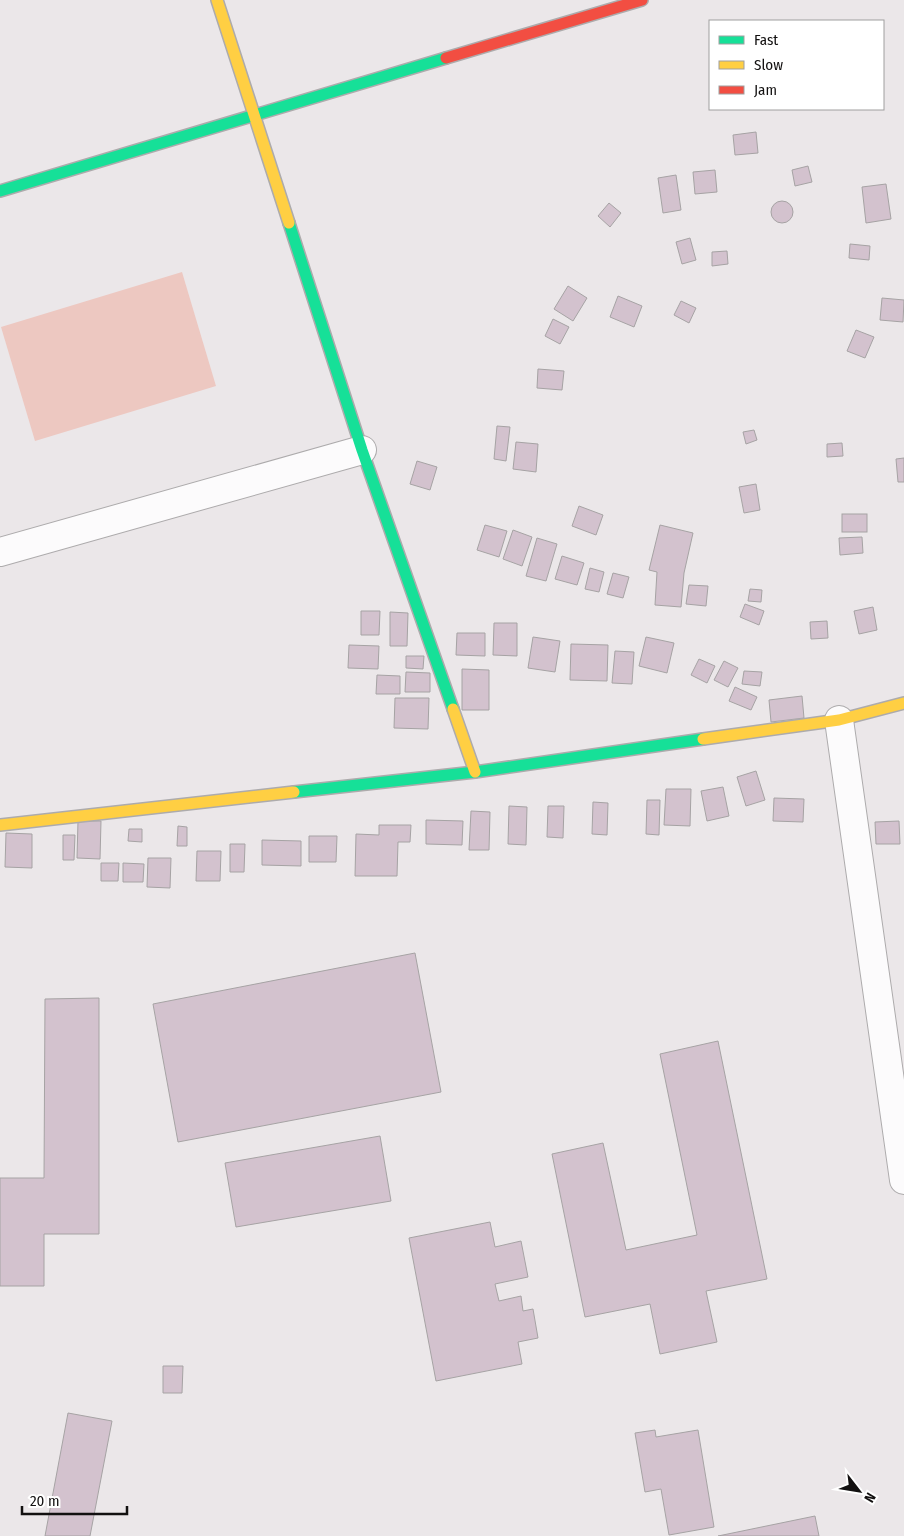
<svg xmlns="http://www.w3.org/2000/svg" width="904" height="1536" font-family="'Fira Sans Condensed',sans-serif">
	<rect width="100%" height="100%" fill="#ebe7e9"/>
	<path fill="#edc8c1" d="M182,272L216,386L35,441L1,327Z"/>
	<g fill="#d3c2ce" stroke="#a6a3a4">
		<path d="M756,132L758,153L735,155L733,135Z"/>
		<path d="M808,166L812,182L795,186L792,170Z"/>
		<path d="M715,170L717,192L695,194L693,172Z"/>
		<path d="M676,175L681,210L663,213L658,178Z"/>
		<path d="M886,184L891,219L866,223L862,187Z"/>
		<circle cx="782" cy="212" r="11"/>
		<path d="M609,203L621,213L610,227L598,216Z"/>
		<path d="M690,238L696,260L682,264L676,242Z"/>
		<path d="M850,244L870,246L869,260L849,258Z"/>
		<path d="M727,251L728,264L712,266V252Z"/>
		<path d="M568,286L587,298L573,321L554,309Z"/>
		<path d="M618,296L642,306L634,327L610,317Z"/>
		<path d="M882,298L904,300L903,322L880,320Z"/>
		<path d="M681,301L696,308L689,323L674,315Z"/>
		<path d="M553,319L569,327L560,344L545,336Z"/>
		<path d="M856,330L874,337L865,358L847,351Z"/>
		<path d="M538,369L564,371L562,390L537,388Z"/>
		<path d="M497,426L510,427L506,461L494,459Z"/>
		<path d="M754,430L757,440L746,444L743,432Z"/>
		<path d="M516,442L538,444L536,472L513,469Z"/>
		<path d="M842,443L843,456L827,457V444Z"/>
		<path d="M904,458V482H898L896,459Z"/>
		<path d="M417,461L437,467L430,490L410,484Z"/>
		<path d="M756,484L760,510L744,513L739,487Z"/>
		<path d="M579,506L603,515L596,535L572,526Z"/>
		<rect x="842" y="514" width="25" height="18"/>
		<path d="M485,525L507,531L499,557L477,550Z"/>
		<path d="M660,525L693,533L684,573L681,607L655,605L657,572L649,570Z"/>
		<path d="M513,530L532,537L522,566L503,559Z"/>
		<path d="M862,537L863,553L840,555L839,538Z"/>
		<path d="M537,538L557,544L546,581L526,576Z"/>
		<path d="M562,556L584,563L577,585L555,579Z"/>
		<path d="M590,568L604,572L599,592L585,589Z"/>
		<path d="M613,573L629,577L623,598L607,594Z"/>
		<path d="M689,585L708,586L706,606L686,604Z"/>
		<path d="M750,589L762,590L761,602L748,601Z"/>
		<path d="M745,604L764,611L759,625L740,617Z"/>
		<path d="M873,607L877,630L859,634L854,611Z"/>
		<path d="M361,611H380L379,635H361Z"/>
		<path d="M390,612L408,613L407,646H390Z"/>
		<path d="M827,621L828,638L811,639L810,622Z"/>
		<path d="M494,623H517V656L493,655Z"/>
		<path d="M457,633H485V656L456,655Z"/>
		<path d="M533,637L560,641L555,672L528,668Z"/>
		<path d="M646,637L674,643L667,673L639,666Z"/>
		<path d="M571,644L608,645L607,681L570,680Z"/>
		<path d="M349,645L379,646L378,669L348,668Z"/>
		<path d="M615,651L634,652L632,684L612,683Z"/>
		<path d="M406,656H424L423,669L406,668Z"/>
		<path d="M699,659L715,666L707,683L691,675Z"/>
		<path d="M724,661L738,668L728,687L714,680Z"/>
		<path d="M462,669L489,670V710H462Z"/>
		<path d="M744,671L762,672L760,686L742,684Z"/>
		<path d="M406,672L430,673V692H405Z"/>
		<path d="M377,675L400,676V694H376Z"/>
		<path d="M735,687L757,697L751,710L729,701Z"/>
		<path d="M802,696L804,718L771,722L769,700Z"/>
		<path d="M395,698H429L428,729L394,728Z"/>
		<path d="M756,771L765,800L746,806L737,777Z"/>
		<path d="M723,787L729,816L707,821L701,791Z"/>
		<path d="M666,789H691L690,826L664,825Z"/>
		<path d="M774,798L804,799L803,822L773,821Z"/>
		<path d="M647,800H660L659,835L646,834Z"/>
		<path d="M593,802L608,803L607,835L592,834Z"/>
		<path d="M509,806L527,807L526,845L508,844Z"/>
		<path d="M548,806H564L563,838L547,837Z"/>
		<path d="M471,811L490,812L489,850H469Z"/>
		<path d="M426,820L463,821L462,845L426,844Z"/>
		<path d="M78,821H101L100,859L77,858Z"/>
		<path d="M899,821L900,844H876L875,822Z"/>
		<path d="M379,825H411L410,842H398L397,876H355L356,834L379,835Z"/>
		<path d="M178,826L187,827V846H177Z"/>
		<path d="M129,829H142V842L128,841Z"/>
		<path d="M6,833L32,834V868L5,867Z"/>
		<path d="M63,835H75L74,860H63Z"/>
		<path d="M309,836H337L336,862H309Z"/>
		<path d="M262,840L301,841V866L262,865Z"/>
		<path d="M230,844H245L244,872H230Z"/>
		<path d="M197,851H221L220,881H196Z"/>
		<path d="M148,858H171L170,888L147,887Z"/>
		<path d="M101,863H119L118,881H101Z"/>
		<path d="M123,863L144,864L143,882H123Z"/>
		<path d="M415,953L441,1092L178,1142L153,1004Z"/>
		<path d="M99,998V1234H44V1286H0V1178H44L45,999Z"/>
		<path d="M718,1041L767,1279L706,1291L717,1342L660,1354L650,1304L585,1317L552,1154L603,1143L626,1250L697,1235L660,1054Z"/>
		<path d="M380,1136L391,1201L236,1227L225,1163Z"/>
		<path d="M490,1222L495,1247L521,1241L528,1277L495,1284L499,1301L521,1296L523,1311L533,1309L538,1338L518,1342L522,1364L436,1381L409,1238Z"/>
		<path d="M163,1366H183L182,1393H163Z"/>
		<path d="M68,1413L112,1421L90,1536H45Z"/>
		<path d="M655,1430L656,1437L698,1430L714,1527L669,1535L661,1489L645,1492L635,1433Z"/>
		<path d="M815,1516L819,1536H718Z"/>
	</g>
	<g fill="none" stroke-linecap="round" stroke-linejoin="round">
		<g stroke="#adabac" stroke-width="30">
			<g id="street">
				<path d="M0,552L362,450"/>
				<path d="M839,720L904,1180"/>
			</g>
		</g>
		<g stroke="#adabac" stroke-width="14">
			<g id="fast">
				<path d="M0,191L446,58"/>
				<path d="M289,223L362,450L453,709"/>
				<path d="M294,792L475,772L703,739"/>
			</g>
		</g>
		<g stroke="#adabac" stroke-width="14">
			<g id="slow">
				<path d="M217,0L289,223"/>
				<path d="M453,709L475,772"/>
				<path d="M703,739L839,720L904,703"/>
				<path d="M0,825L294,792"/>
			</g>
		</g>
		<g stroke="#adabac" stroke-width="14">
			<path id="jam" d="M446,58L642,0"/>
		</g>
		<use href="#street" stroke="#fcfbfc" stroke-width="28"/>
		<use href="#fast" stroke="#16e098" stroke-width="11"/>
		<use href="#slow" stroke="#ffcf43" stroke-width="11"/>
		<use href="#jam" stroke="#f24e42" stroke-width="11"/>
	</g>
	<rect x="709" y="20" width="175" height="90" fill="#ffffff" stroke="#a09f9f"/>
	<rect x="719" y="36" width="25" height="8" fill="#16e098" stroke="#a09f9f"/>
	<text x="754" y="45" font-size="15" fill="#121010">Fast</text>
	<rect x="719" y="61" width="25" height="8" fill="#ffcf43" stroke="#a09f9f"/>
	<text x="754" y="70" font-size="15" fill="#121010">Slow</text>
	<rect x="719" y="86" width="25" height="8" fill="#f24e42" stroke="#a09f9f"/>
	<text x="754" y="95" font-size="15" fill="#121010">Jam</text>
	<g transform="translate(859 1491) rotate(121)" stroke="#ffffff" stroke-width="4" paint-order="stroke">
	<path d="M0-4L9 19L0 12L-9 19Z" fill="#121010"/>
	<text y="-8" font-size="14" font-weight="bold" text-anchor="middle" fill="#121010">N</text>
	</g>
	<path d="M22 1506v8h105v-8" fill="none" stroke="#121010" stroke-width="2.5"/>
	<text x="30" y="1506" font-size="15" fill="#121010" stroke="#ffffff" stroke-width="4" paint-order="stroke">20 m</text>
</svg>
